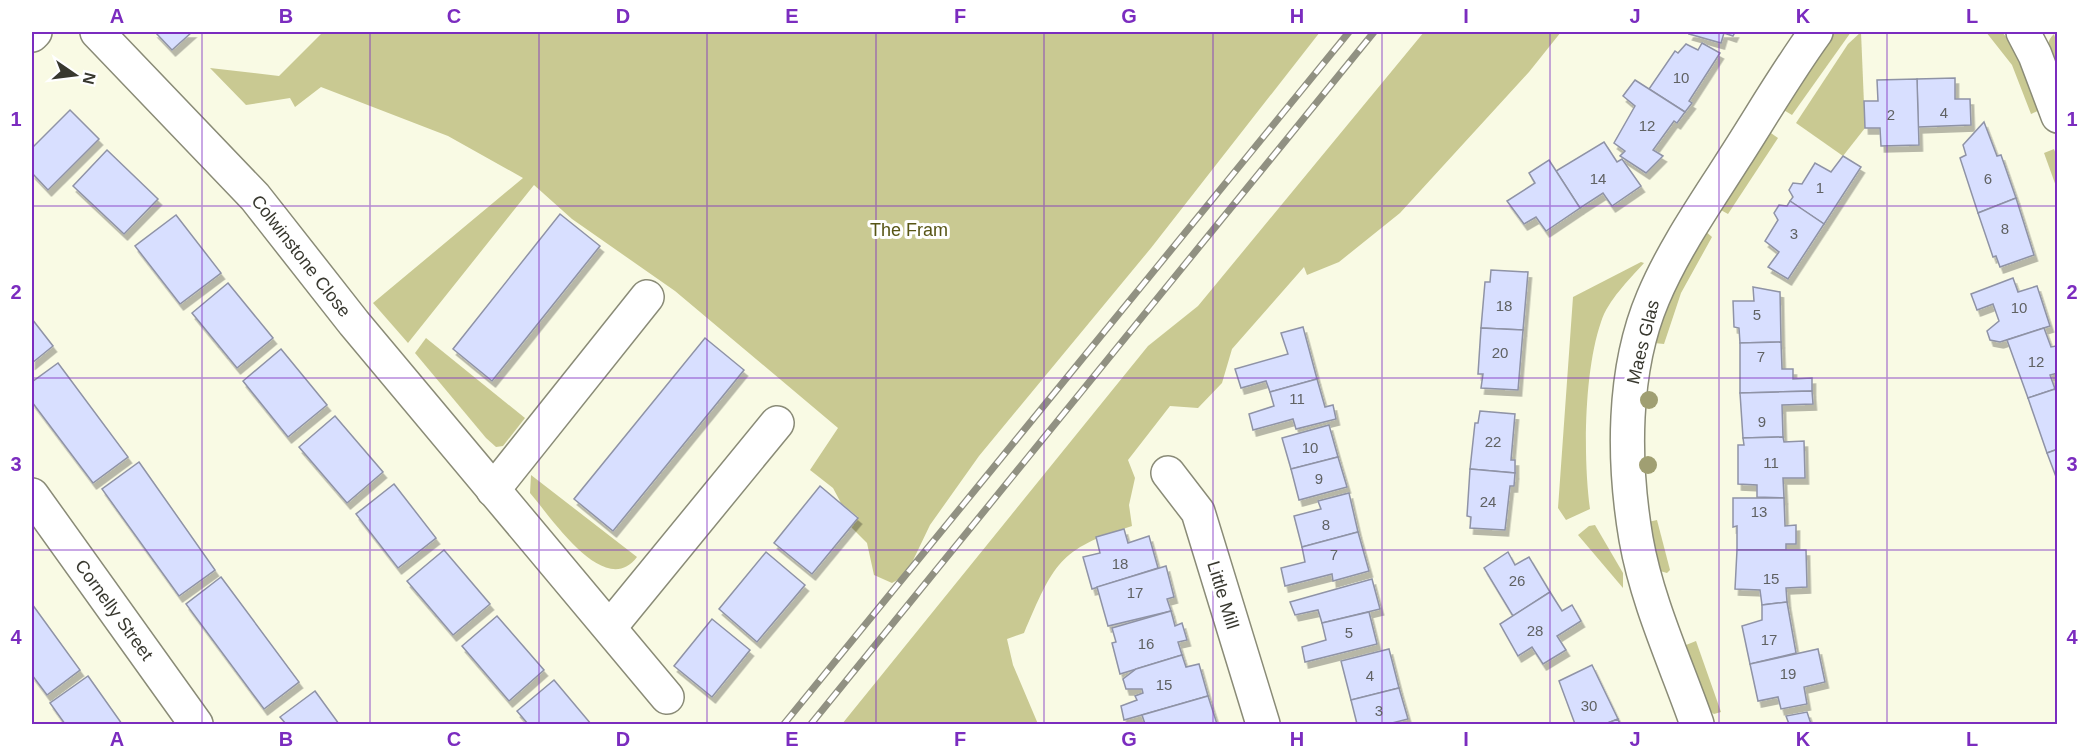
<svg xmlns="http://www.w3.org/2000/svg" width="2089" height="756" font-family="Arial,sans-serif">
	<defs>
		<filter id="shadow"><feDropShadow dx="3.5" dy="6" stdDeviation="0" flood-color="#0004"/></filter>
	</defs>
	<rect width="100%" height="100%" fill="#f9fae4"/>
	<g fill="#c9c992">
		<path d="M323,32H1320L1151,248L979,456L930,525L906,575L892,583L874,575L867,543L851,527L858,517L841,503L833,488L810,470L838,428L675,291L572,219L534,185L408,343L373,303L523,178L448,136L321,87L295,107L290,98L246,105L210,68L279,76Z"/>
		<path d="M1424,32H1561L1529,72L1400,213L1339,262L1307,275L1304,267L1232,349L1222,383L1198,408L1170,406L1128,460L1135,478L1129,505L1132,526C1058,549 1054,564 1024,633L1007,639L1013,665L1038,724H842L1148,346L1198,306Z"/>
		<path d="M1834,32H1851L1792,115L1782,109Z"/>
		<path d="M1861,32L1865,128L1843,156L1796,123L1848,44Z"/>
		<path d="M1986,32H2002C2022,54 2030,82 2040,110L2031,114L2012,65Z"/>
		<path d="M2054,34L2057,44V77C2053,63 2041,45 2054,34Z"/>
		<path d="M1768,131L1778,138L1728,214L1719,209Z"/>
		<path d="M2054,149L2057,157V189L2044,153Z"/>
		<path d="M1704,230L1712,237L1681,293L1664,344L1654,343L1660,316Z"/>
		<path d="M1641,262L1644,263C1629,280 1608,300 1601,322C1584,371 1583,458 1590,509L1566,520L1558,508L1573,297Z"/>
		<path d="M426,338L525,418L503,446L496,447L486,438L415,353Z"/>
		<path d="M531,475L637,557C605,600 551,517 530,493Z"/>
		<path d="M1657,520L1670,570L1667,573L1660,571L1648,522Z"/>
		<path d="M1595,525L1623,573V588L1578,535L1589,526Z"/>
		<path d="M1696,641L1721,712L1714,714L1708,710L1686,645Z"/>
	</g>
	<g fill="#d8dfff" stroke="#8f93a6" stroke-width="1.5" filter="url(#shadow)">
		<path d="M155,32H192L172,50Z"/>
		<path d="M1690,32H1735L1733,36L1724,33L1721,43L1689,34Z"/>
		<path d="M1702,43L1720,53L1689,101L1692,103L1685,112L1649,89L1675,51L1678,53L1686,44L1698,50Z"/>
		<path d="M1955,78V99H1970L1971,125L1918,127L1917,79Z"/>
		<path d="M1917,79L1919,145L1881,146L1880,128H1865L1864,101H1878L1877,80Z"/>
		<path d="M1635,80L1685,112L1677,123L1674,121L1653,150L1663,156L1646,173L1620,156L1625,151L1614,143L1635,106L1623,96Z"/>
		<path d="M70,110L99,139L48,190L32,173V148Z"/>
		<path d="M1984,122L1997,156L2001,155L2016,198L1978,213L1960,158L1966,155L1963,145Z"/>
		<path d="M1604,142L1617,162L1622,159L1641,186L1612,206L1603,193L1580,208L1556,171Z"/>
		<path d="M107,150L158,199L124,234L73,186Z"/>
		<path d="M1843,156L1861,167L1824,224L1790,201L1793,197L1789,190L1793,183L1802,184L1815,163L1831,172Z"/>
		<path d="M1549,160L1580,208L1546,231L1536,217L1524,224L1507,201L1535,183L1529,173Z"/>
		<path d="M2016,198L2034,255L2000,267L1996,256L1993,257L1978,213Z"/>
		<path d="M1790,201L1824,224L1788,279L1768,267L1779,252L1765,241L1778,220L1774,213L1779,205L1787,206Z"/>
		<path d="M560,214L600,246L492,381L453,349Z"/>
		<path d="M176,215L221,273L180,304L135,246Z"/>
		<path d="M1491,270L1528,272L1523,330L1481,328L1485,282H1490Z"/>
		<path d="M2013,278L2018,292L2037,286L2050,326L2000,342L1990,340L1987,331L1999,321L1993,304L1977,310L1971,294Z"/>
		<path d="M228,283L273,338L237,368L192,313Z"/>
		<path d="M1753,287L1780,292L1781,342L1740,343L1739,328L1734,327L1733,301H1754Z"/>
		<path d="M32,319L53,346L32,363Z"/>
		<path d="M1303,327L1317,379L1270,392L1266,381L1241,388L1235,369L1288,354L1281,333Z"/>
		<path d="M1481,328L1523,330L1518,390L1481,388L1483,374H1478Z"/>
		<path d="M2044,328L2051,347L2056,346L2058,349V373L2050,375L2055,389L2028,398L2007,340Z"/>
		<path d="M705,338L744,370L613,531L574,499Z"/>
		<path d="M1781,342L1782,369H1793V379L1812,378V391L1740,393V343Z"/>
		<path d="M281,349L327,405L288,437L243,381Z"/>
		<path d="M58,363L128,457L93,483L32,402V382Z"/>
		<path d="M1317,379L1325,407L1333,405L1336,419L1296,429L1293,419L1253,430L1249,414L1274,406L1270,392Z"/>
		<path d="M2055,389L2058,397V449L2047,453L2028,398Z"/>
		<path d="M1812,391L1813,404L1782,405L1783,437L1743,438L1740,393Z"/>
		<path d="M1480,411L1515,414L1511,460H1515V473L1470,469L1475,423H1478Z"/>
		<path d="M335,416L383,472L347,503L299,447Z"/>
		<path d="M1329,425L1338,457L1291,469L1282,438Z"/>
		<path d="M1783,437L1784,442L1804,441L1805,478H1783L1784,498L1757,497V485L1738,484V445H1744L1743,438Z"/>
		<path d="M2058,449V482L2047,453Z"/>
		<path d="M1338,457L1347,487L1299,500L1291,469Z"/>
		<path d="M139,462L215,570L179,596L102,489Z"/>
		<path d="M1470,469L1515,473L1514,486H1510L1505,530L1470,528L1471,517L1467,516Z"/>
		<path d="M394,484L436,538L398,568L356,514Z"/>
		<path d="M820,486L858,518L812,574L774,543Z"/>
		<path d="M1349,493L1358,532L1302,547L1294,516L1321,509L1318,501Z"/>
		<path d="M1733,498H1784L1785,526L1796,525V544H1786V550H1737V526L1733,527Z"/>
		<path d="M1124,529L1128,543L1149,536L1158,568L1092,589L1083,557L1100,553L1096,537Z"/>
		<path d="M1358,532L1369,571L1333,581L1332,574L1285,586L1281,568L1305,562L1302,547Z"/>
		<path d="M444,550L490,604L453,635L407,581Z"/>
		<path d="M1737,550H1806L1807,587L1786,588L1787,602L1762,605L1760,590L1735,589Z"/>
		<path d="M766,552L805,585L757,642L719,609Z"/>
		<path d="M1508,552L1515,565L1529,557L1550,592L1513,616L1484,568Z"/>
		<path d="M1166,566L1174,597L1167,599L1171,611L1108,626L1097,587Z"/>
		<path d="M221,577L299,682L264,709L186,604Z"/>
		<path d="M1372,579L1380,609L1322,623L1318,610L1295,615L1290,602Z"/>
		<path d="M1550,592L1562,611L1572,605L1581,621L1557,636L1566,650L1543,664L1532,647L1518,656L1500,624Z"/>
		<path d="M1787,602L1796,653L1750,664L1742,626L1762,620V605Z"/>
		<path d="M32,604L80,670L47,695L32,675Z"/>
		<path d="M1171,611L1175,626L1182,623L1187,640L1178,642L1182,655L1120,674L1112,643L1116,642L1112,628Z"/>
		<path d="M1369,612L1377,644L1305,662L1302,647L1326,640L1322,623Z"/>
		<path d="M497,616L544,670L509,701L462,646Z"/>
		<path d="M712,619L750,650L712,697L674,666Z"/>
		<path d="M1389,649L1399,688L1351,700L1341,661Z"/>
		<path d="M1818,649L1825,682L1804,687L1807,704L1781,709L1778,697L1758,701L1750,664Z"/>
		<path d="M1182,655L1186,667L1199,664L1208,696L1124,720L1121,706L1137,700L1135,696L1143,693L1142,689H1126L1123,679L1136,669Z"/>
		<path d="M1592,665L1618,719L1605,724H1575L1559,681Z"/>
		<path d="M88,676L122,724H65L50,703Z"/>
		<path d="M554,680L591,724H528L517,711Z"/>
		<path d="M1399,688L1408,719L1388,724H1357L1351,700Z"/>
		<path d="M315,691L339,724H286L280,717Z"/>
		<path d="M1208,696L1217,724H1145L1142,715Z"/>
		<path d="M1807,712L1811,724H1789L1786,716Z"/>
		<path d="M1618,719L1620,724H1605Z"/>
	</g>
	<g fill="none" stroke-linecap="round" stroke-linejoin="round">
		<g stroke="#8a8b77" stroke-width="36">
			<g id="minor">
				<path d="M97,32L255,197L354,323L667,697"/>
				<path d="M2023,32L2035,55L2058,116"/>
				<path d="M32,35L35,32"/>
				<path d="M1168,473L1198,512L1263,724"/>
				<path d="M493,490L647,297"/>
				<path d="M32,495L196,724"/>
				<path d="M610,627L777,423"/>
				<path d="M1697,724C1676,664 1647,602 1636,539C1623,462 1622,371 1653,298C1674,248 1706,203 1735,157C1762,115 1787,72 1816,32"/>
			</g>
		</g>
		<use href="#minor" stroke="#fff" stroke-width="33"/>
		<g stroke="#919182" stroke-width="7">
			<g id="rail">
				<path d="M784,724L1349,32"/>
				<path d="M811,724L1374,32"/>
			</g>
		</g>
		<use href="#rail" stroke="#fff" stroke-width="4.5" stroke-dasharray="14" stroke-linecap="butt"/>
	</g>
	<g fill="#a09f72">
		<circle cx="1649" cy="400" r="9"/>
		<circle cx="1648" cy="465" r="9"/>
	</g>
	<path fill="none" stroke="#7b2cbf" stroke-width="1.5" stroke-opacity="0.55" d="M202,32V724M370,32V724M539,32V724M707,32V724M876,32V724M1044,32V724M1213,32V724M1382,32V724M1550,32V724M1719,32V724M1887,32V724M32,206H2058M32,378H2058M32,550H2058"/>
	<g text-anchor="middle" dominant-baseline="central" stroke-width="6" stroke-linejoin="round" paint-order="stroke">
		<g font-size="15" fill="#606263">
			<text x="1681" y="77">10</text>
			<text x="1944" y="112">4</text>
			<text x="1891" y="114">2</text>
			<text x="1647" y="125">12</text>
			<text x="1598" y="178">14</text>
			<text x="1988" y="178">6</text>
			<text x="1820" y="187">1</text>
			<text x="2005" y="228">8</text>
			<text x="1794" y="233">3</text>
			<text x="1504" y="305">18</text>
			<text x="2019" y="307">10</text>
			<text x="1757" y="314">5</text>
			<text x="1500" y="352">20</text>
			<text x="1761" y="356">7</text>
			<text x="2036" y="361">12</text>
			<text x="1297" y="398">11</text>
			<text x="1762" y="421">9</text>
			<text x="1493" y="441">22</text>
			<text x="1310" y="447">10</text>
			<text x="1771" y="462">11</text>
			<text x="1319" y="478">9</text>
			<text x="1488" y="501">24</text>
			<text x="1759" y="511">13</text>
			<text x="1326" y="524">8</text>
			<text x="1334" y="554">7</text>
			<text x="1120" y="563">18</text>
			<text x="1771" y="578">15</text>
			<text x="1517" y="580">26</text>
			<text x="1135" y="592">17</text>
			<text x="1535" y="630">28</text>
			<text x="1349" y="632">5</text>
			<text x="1769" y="639">17</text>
			<text x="1146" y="643">16</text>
			<text x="1788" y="673">19</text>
			<text x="1370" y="675">4</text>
			<text x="1164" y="684">15</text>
			<text x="1589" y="705">30</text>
			<text x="1379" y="710">3</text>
		</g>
		<g font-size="18" fill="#575515" stroke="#fff">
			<text x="909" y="230">The Fram</text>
		</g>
		<g font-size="18" fill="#38382f" stroke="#fff">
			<text transform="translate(301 256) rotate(52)">Colwinstone Close</text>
			<text transform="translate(1643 342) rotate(-76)">Maes Glas</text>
			<text transform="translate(1223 595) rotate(73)">Little Mill</text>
			<text transform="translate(114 610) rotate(54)">Cornelly Street</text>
		</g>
	</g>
	<rect width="2089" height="756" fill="none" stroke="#ffffff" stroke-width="66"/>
	<g transform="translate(75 75) rotate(104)" stroke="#ffffff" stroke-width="4.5" paint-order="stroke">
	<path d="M0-4.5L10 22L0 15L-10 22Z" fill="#38382f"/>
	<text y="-9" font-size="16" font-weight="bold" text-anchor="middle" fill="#38382f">N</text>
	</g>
	<rect x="33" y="33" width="2023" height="690" fill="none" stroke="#7b2cbf" stroke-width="2"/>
	<g font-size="20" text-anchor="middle" font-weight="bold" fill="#7b2cbf">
		<text x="117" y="23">A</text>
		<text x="286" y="23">B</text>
		<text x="454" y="23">C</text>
		<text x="623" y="23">D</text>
		<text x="792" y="23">E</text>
		<text x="960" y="23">F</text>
		<text x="1129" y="23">G</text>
		<text x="1297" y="23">H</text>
		<text x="1466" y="23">I</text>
		<text x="1635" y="23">J</text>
		<text x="1803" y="23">K</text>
		<text x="1972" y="23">L</text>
		<text x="16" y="126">1</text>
		<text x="2072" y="126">1</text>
		<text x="16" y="299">2</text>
		<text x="2072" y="299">2</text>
		<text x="16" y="471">3</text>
		<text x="2072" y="471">3</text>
		<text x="16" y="644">4</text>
		<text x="2072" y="644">4</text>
		<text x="117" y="746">A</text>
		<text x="286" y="746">B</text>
		<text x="454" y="746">C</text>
		<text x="623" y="746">D</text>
		<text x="792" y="746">E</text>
		<text x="960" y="746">F</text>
		<text x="1129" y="746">G</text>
		<text x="1297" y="746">H</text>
		<text x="1466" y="746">I</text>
		<text x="1635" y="746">J</text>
		<text x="1803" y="746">K</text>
		<text x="1972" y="746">L</text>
	</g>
</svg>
